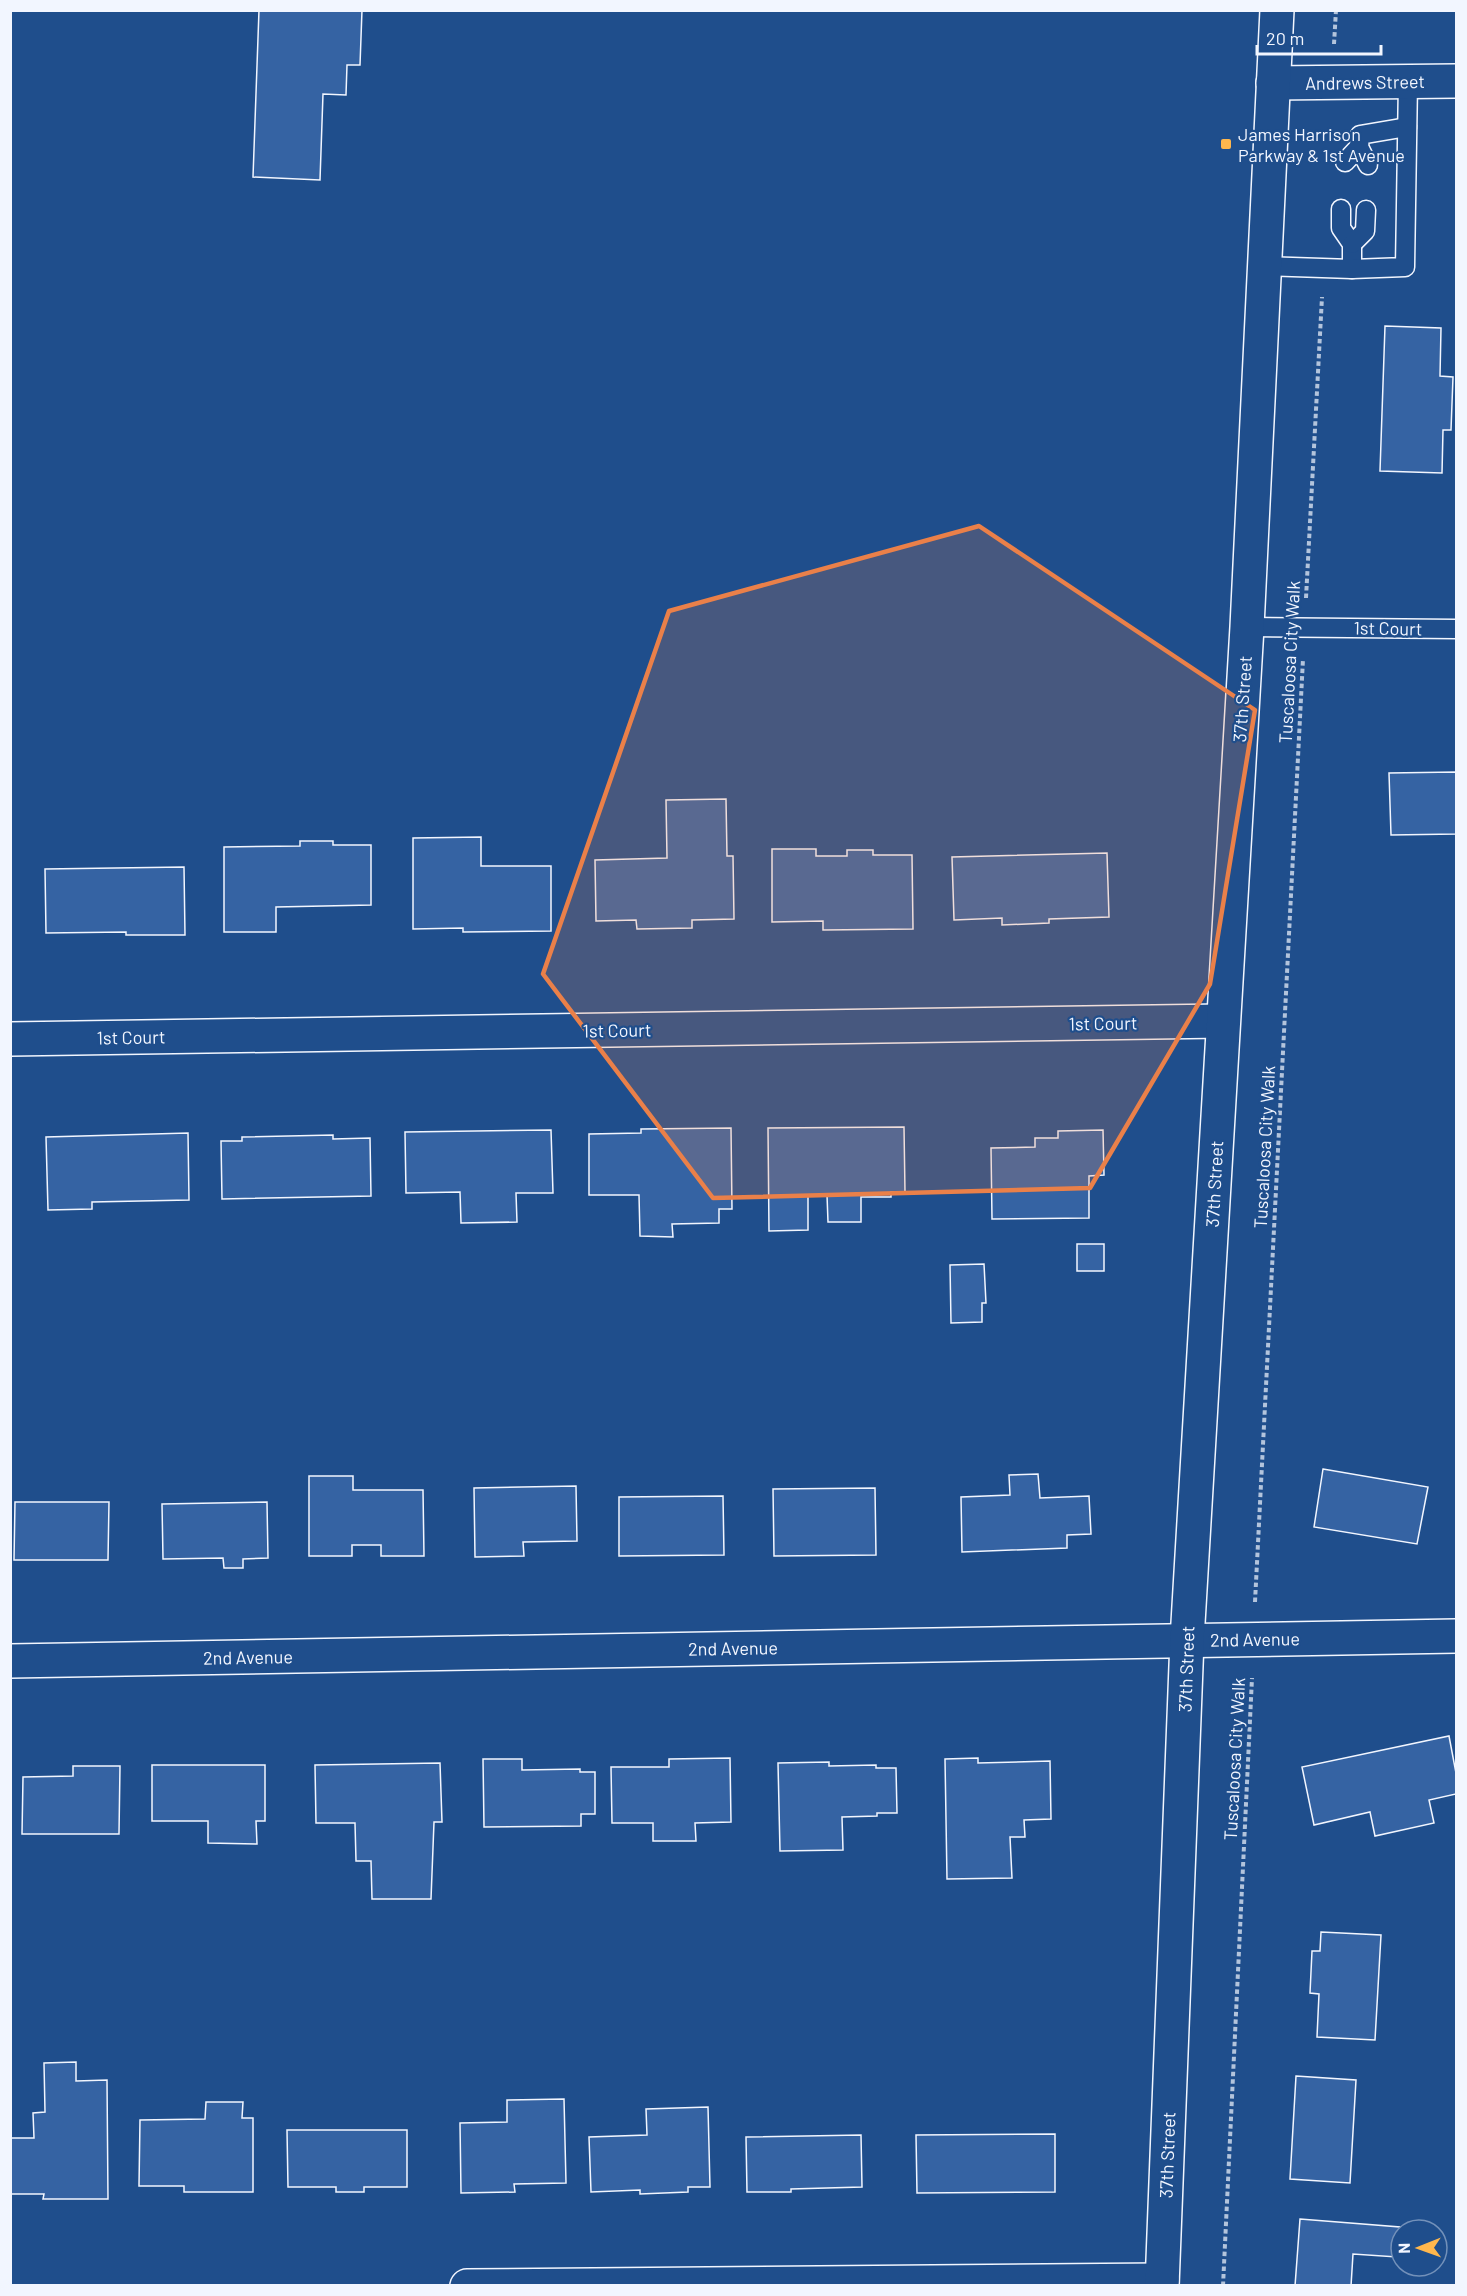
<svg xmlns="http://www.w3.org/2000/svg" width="1467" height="2296" font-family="Barlow,sans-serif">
	<rect width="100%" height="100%" fill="#1f4e8c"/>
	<g fill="#3563a3" stroke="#f2f6ff" stroke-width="1.5">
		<path d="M259,10H362L360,65H347L346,95L323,94L320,180L253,177Z"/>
		<path d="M1385,326L1441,328L1440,376L1453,377L1451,430H1443L1442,473L1380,471Z"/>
		<path d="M1456,772V834L1391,835L1389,773Z"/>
		<path d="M726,799L727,856H733L734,919L692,920V928L637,929L636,920L596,921L595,860L667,858L666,800Z"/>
		<path d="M481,837V866H551V931L463,932V928L413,929V838Z"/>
		<path d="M300,841H333V845H371V905L276,907V932H224V847L300,846Z"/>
		<path d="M772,849H816V856H847V850H873V855H912L913,929L823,930V921L772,922Z"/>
		<path d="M1107,853L1109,917L1049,919V923L1002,925V918L954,920L952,857Z"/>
		<path d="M184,867L185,935H126V932L46,933L45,869Z"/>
		<path d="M904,1127L905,1192H891V1197H861V1222H828L827,1195H808V1230L769,1231L768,1128Z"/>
		<path d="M731,1128L732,1209H719V1223L672,1224L673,1237L640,1236L639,1195H589V1134L641,1133V1129Z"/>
		<path d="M551,1130L553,1193H516L517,1222L461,1223L460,1192L406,1193L405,1132Z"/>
		<path d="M1103,1130L1104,1175L1089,1176V1218L992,1219L991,1148L1035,1147V1138H1058V1131Z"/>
		<path d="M188,1133L189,1200L92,1202V1209L48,1210L46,1137Z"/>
		<path d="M333,1135V1139L370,1138L371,1196L222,1199L221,1141H242V1137Z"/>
		<rect x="1077" y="1244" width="27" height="27"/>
		<path d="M984,1264L986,1303H982V1322L951,1323L950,1265Z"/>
		<path d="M1323,1469L1428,1487L1417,1544L1314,1527Z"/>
		<path d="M1038,1474L1040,1498L1089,1496L1091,1534L1067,1535V1548L962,1552L961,1497L1010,1495L1009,1475Z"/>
		<path d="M309,1476H353V1490H423L424,1556H381V1545H352V1556H309Z"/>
		<path d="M576,1486L577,1541L523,1542L524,1556L475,1557L474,1488Z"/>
		<path d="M875,1488L876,1555L774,1556L773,1489Z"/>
		<path d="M723,1496L724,1555L619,1556V1497Z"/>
		<path d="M15,1502H109L108,1560H14Z"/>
		<path d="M267,1502L268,1558L243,1559V1568H224L223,1558L163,1559L162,1504Z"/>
		<path d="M1449,1736L1456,1773V1794L1429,1800L1434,1823L1375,1836L1370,1812L1314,1825L1302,1767Z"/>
		<path d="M730,1758L731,1822L695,1823L696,1841H653V1823H612L611,1767H669V1759Z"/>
		<path d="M978,1758V1763L1050,1761L1051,1819L1024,1820L1025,1837H1010L1012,1878L947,1879L945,1759Z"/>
		<path d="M483,1759H522V1770L580,1769V1772H595V1814H581V1826L484,1827Z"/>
		<path d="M829,1762V1766L876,1765V1768H896L897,1813H877V1816L842,1817L843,1850L780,1851L778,1763Z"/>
		<path d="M440,1763L442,1822H434L431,1899H372L371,1861H356L355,1823H316L315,1765Z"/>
		<path d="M152,1765H265V1821H256L257,1844L208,1843V1821H152Z"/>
		<path d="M73,1766H120L119,1834H22L23,1777L73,1776Z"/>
		<path d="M1321,1932L1381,1935L1375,2040L1317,2037L1319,1994L1310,1993L1312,1951H1320Z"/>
		<path d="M76,2062V2081L107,2080L108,2199H43L44,2194H10V2138H34L33,2113L45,2112L44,2063Z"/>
		<path d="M1296,2076L1356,2080L1350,2183L1290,2179Z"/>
		<path d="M564,2099L566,2183L514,2184L515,2192L461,2193L460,2123L507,2122V2100Z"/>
		<path d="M206,2102H243L242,2118H253V2192H184V2186H139L140,2120L205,2119Z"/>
		<path d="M708,2107L710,2187H688V2192L640,2194V2190L591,2192L589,2137L647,2135L646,2109Z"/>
		<path d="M287,2130H407V2187H364V2192H336V2187H288Z"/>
		<path d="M1055,2134V2192L917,2193L916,2135Z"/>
		<path d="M861,2135L862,2187L791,2189V2192H747L746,2137Z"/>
		<path d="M1300,2219L1400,2227L1397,2257L1353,2254L1351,2286H1295Z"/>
	</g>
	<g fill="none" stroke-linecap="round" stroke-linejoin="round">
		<g stroke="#f2f6ff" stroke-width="21">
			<g id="service">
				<path d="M1345,162L1359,147"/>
				<path d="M1368,165L1359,147L1360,135L1407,127"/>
				<path d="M1341,209V228L1352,244V269"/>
				<path d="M1352,244L1365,231L1366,210"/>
				<path d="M1265,266L1352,269L1405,267L1408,81"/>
				<path d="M1247,627L1456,629"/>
			</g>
		</g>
		<g stroke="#f2f6ff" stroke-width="36">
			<g id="minor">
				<path d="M1273,83L1456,81"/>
				<path d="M10,1039L1223,1021"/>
				<path d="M10,1661L1456,1636"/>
				<path d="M467,2286L1162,2280"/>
			</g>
		</g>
		<g stroke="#f2f6ff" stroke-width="36">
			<path id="tertiary" d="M1162,2286L1187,1640L1247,627L1277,10"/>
		</g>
		<g stroke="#b3c4dc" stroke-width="4" stroke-dasharray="4.5 3" stroke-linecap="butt">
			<path d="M1334,44L1336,10"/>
			<path d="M1306,598L1322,297"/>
			<path d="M1255,1602L1303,659"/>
			<path d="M1223,2286L1252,1678"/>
		</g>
		<use href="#service" stroke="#1f4e8c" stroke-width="18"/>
		<use href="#minor" stroke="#1f4e8c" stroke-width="33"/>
		<use href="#tertiary" stroke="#1f4e8c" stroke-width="33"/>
	</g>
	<path fill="#ea8049" fill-opacity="0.2" stroke="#ea8049" stroke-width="4.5" stroke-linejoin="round" d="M979,526L1255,710L1210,984L1090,1188L713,1198L543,974L669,611Z"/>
	<rect fill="#ffb74d" stroke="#1f4e8c" stroke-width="2" x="1220" y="138" width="12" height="12" rx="3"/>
	<g text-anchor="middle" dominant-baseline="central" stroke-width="4.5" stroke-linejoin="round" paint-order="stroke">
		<g font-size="18" fill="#f2f6ff" stroke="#1f4e8c">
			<text transform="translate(1365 82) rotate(-1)">Andrews Street</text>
			<text transform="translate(1388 628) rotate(1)">1st Court</text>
			<text transform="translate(1289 662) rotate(-87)">Tuscaloosa City Walk</text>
			<text transform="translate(1242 699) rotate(-86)">37th Street</text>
			<text transform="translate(1103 1023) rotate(-1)">1st Court</text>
			<text transform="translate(617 1030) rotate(-1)">1st Court</text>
			<text transform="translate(131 1037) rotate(-1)">1st Court</text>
			<text transform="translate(1264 1147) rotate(-87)">Tuscaloosa City Walk</text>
			<text transform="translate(1214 1184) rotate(-87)">37th Street</text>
			<text transform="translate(1255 1639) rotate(-1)">2nd Avenue</text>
			<text transform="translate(733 1648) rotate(-1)">2nd Avenue</text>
			<text transform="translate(248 1657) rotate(-1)">2nd Avenue</text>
			<text transform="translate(1186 1669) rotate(-88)">37th Street</text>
			<text transform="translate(1234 1759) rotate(-87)">Tuscaloosa City Walk</text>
			<text transform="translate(1167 2155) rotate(-88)">37th Street</text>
		</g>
		<g font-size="18" fill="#f2f6ff" stroke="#1f4e8c" text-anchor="start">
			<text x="1238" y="134">James Harrison<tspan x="1238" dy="21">Parkway &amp; 1st Avenue</tspan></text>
		</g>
	</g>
	<rect width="1467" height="2296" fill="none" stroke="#f2f6ff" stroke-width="24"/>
	<g transform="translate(1419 2248) rotate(269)"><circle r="28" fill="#1f4e8c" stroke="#7391ba" stroke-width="1.5"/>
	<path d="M0-4.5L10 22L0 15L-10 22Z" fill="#ffb74d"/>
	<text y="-9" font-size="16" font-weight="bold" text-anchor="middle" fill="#f2f6ff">N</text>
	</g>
	<path d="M1257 45v9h124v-9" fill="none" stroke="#f2f6ff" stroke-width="3"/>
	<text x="1266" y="45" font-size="18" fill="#f2f6ff" stroke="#1f4e8c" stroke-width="4.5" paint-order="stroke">20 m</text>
</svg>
